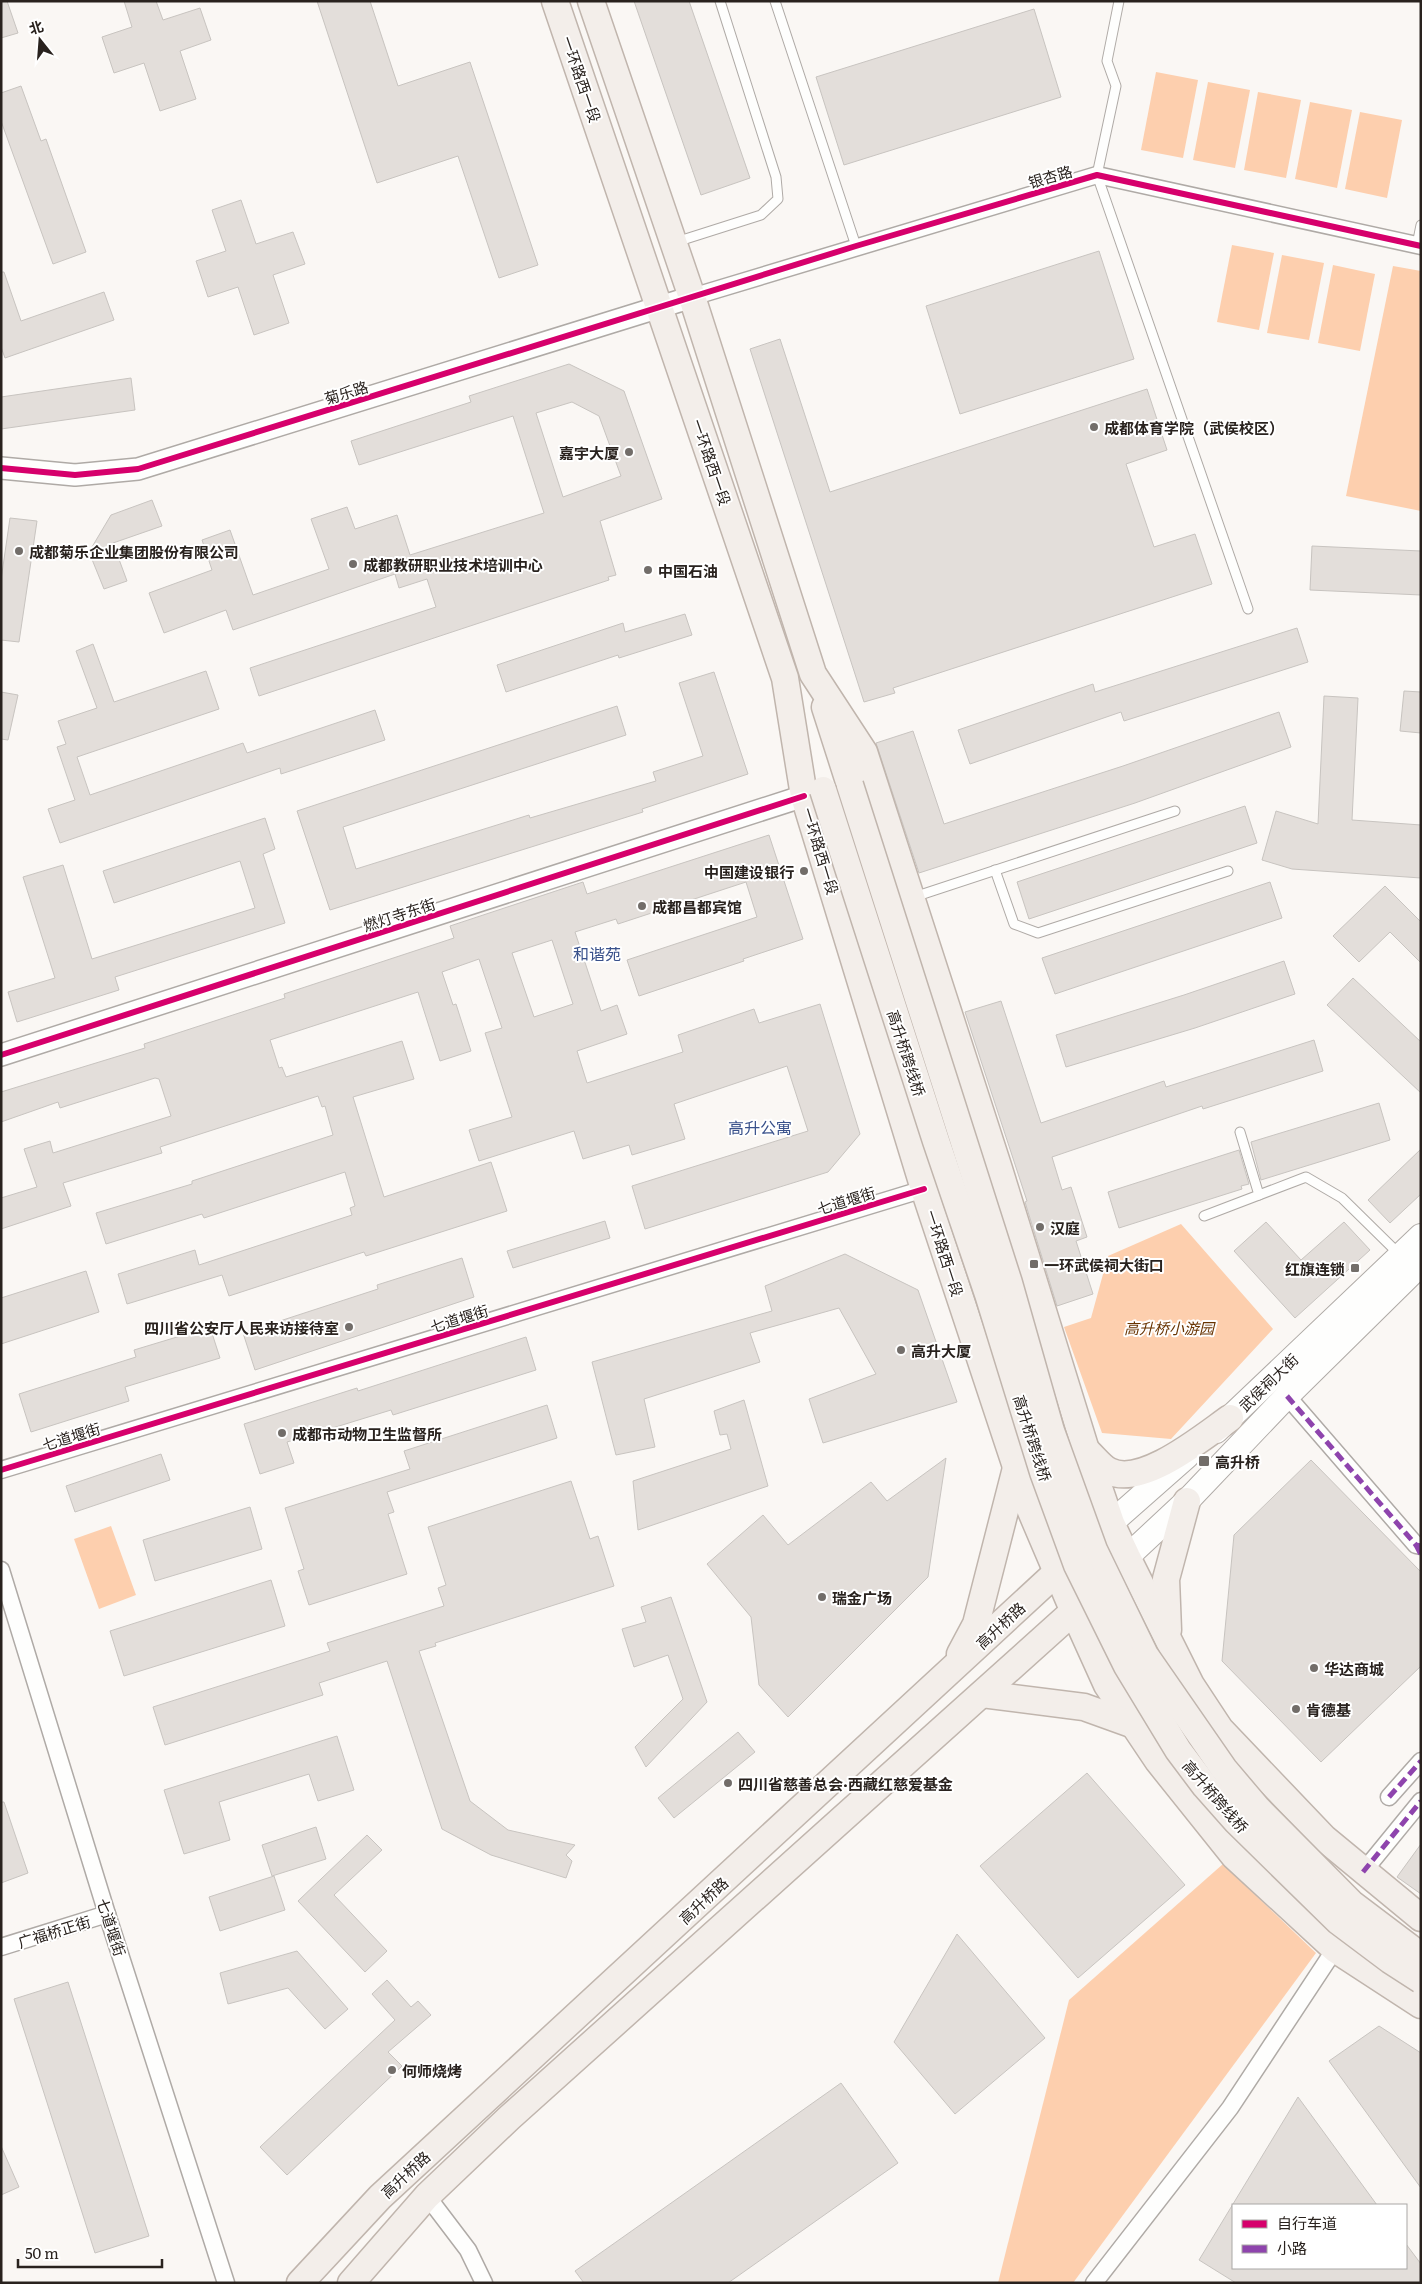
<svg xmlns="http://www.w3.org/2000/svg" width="1422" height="2284" font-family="Literata,'Noto Sans SC',serif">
	<rect width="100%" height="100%" fill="#faf7f4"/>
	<g fill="#fdcfae">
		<path d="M1156,72L1198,80L1183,158L1141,150Z"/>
		<path d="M1208,82L1250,90L1235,168L1193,160Z"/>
		<path d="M1258,92L1301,100L1286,178L1244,170Z"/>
		<path d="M1310,102L1352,110L1337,188L1295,179Z"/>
		<path d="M1360,112L1402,120L1387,198L1345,189Z"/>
		<path d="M1232,245L1274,253L1259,330L1217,322Z"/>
		<path d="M1282,255L1324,263L1309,340L1267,333Z"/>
		<path d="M1333,265L1375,274L1360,351L1318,343Z"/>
		<path d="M1393,266L1421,271V511L1346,496Z"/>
		<path d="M1181,1224L1273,1329L1171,1439L1102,1433L1064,1327L1091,1318L1108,1256Z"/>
		<path d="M111,1526L136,1595L99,1609L74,1539Z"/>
		<path d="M1223,1864L1316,1953L1073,2283H998L1069,2000Z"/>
	</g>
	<g fill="#e3deda" stroke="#c8c4c0" fill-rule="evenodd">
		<path d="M1,1H7L18,33L1,38Z"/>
		<path d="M124,1H156L163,20L200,8L211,40L180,51L196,99L160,111L144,63L114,73L102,37L132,27Z"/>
		<path d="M317,1H370L398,86L470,62L538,265L499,278L458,156L377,183Z"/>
		<path d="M634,1H689L750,178L701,195Z"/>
		<path d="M1034,9L1061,97L844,165L816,77Z"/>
		<path d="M21,86L41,141L46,139L86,252L53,264L1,121V93Z"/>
		<path d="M241,200L256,244L293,232L305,264L273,275L289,323L254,335L238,287L208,297L196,261L226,251L212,210Z"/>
		<path d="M1099,251L1134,359L960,414L926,306Z"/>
		<path d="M1,272H4L21,321L104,292L114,320L5,358L1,347Z"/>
		<path d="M780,339L830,492L1147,389L1167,450L1126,464L1154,547L1195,534L1212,584L893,688L895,693L864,702L750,349Z"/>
		<path d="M569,364L624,391L662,499L600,521L616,575L608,577L609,580L259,696L250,668L436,607L427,579L399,588L395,574L233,630L226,610L164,633L149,593L212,570L202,540L230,530L253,595L329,569L311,519L347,507L355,529L397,515L410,555L544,513L513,416L359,465L351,441L471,402L469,396ZM572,402L599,416L621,476L563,497L536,413Z"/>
		<path d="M131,378L135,410L1,429V397Z"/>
		<path d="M152,500L162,526L113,543L127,581L104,589L89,552L111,515Z"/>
		<path d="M10,518L37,521L19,642L1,640V580Z"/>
		<path d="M1312,546L1421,551V595L1310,590Z"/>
		<path d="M685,614L692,635L619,658L618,655L506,692L497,665L623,623L625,632Z"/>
		<path d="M1297,628L1308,662L1124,721L1121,712L970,764L958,730L1093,684L1095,692Z"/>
		<path d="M93,644L114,702L206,671L219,709L77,757L90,795L243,743L247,753L375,710L385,740L281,774L280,768L60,843L48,809L75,800L57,747L66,744L58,721L97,708L76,651Z"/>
		<path d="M714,672L748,774L642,809L643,812L330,910L297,811L617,706L626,735L343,827L356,869L529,815L530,818L656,781L653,772L703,756L679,683Z"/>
		<path d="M1404,691L1421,692V733L1400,731Z"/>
		<path d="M1,692L18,695L8,740L1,739Z"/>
		<path d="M1324,696L1358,698L1352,820L1421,825V878L1292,869L1262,860L1276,811L1318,824Z"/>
		<path d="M1279,712L1291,747L1135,803L919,873L876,743L913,731L944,824L1123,766Z"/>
		<path d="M1245,806L1257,843L1029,919L1017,882Z"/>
		<path d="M265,818L275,849L263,854L285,923L115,977L119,990L17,1022L8,992L55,978L23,877L63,865L92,959L255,908L240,861L114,903L103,871Z"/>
		<path d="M769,835L803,939L743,959L744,961L639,996L627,960L757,917L746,882L618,924L616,919L575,932L601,1011L617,1005L627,1034L577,1051L587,1083L683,1052L678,1035L754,1009L759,1023L820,1004L860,1134L828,1172L645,1229L632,1186L808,1131L787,1066L674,1104L685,1139L632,1155L629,1145L583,1159L574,1131L479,1161L469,1130L512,1117L485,1033L502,1028L479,959L442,972L453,1005L456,1004L471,1051L440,1061L418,992L270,1040L279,1068L282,1067L286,1077L402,1041L414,1079L353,1097L384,1197L491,1162L507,1211L366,1256L364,1252L229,1296L222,1275L127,1304L118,1274L195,1250L199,1265L352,1215L350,1208L355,1206L345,1172L204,1218L202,1214L106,1244L96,1213L192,1184V1181L333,1135L325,1106L322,1107L318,1096L160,1147L162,1153L63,1183L71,1206L1,1229V1198L37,1187L24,1149L50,1141L53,1153L171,1116L159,1079L155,1078L60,1108L58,1102L1,1122V1092L145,1048L144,1044L285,998L284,994L454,938L450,926L583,882L587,894ZM552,940L573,1004L534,1017L512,953Z"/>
		<path d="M1270,882L1282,918L1055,994L1042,958Z"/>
		<path d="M1385,886L1421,922V963L1390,932L1359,962L1333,936Z"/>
		<path d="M1284,961L1295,994L1195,1028L1066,1067L1056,1035L1184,995Z"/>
		<path d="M1353,978L1421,1042V1093L1327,1005Z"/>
		<path d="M1001,1001L1041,1123L1164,1081L1166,1087L1314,1040L1323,1071L1203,1109L1202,1106L1052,1157L1062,1190L1071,1187L1087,1237L1076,1241L1093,1294L1057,1306L1025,1202L1027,1201L965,1012Z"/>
		<path d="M1379,1103L1390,1140L1261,1180L1251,1142Z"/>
		<path d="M1421,1149V1194L1390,1223L1368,1200Z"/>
		<path d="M1239,1150L1249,1184L1241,1186L1242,1189L1119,1228L1108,1192Z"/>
		<path d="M605,1221L610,1238L513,1268L507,1251Z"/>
		<path d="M1266,1222L1301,1260L1344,1222L1370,1250L1295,1318L1234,1251Z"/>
		<path d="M845,1254L918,1290L957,1402L823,1443L809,1399L876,1374L839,1308L750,1333L760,1362L644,1399L655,1447L616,1455L592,1362L772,1311L765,1286Z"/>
		<path d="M462,1258L474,1297L255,1370L243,1333L378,1289L377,1285Z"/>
		<path d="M86,1271L99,1312L1,1344V1298Z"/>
		<path d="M210,1327L220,1358L125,1387L129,1401L31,1432L19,1394L136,1357L134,1350Z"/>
		<path d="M526,1337L536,1370L393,1415L391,1410L287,1442L294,1463L260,1474L244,1424L357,1388L358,1391Z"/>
		<path d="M744,1400L768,1486L638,1530L633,1481L731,1449L727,1434L720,1435L714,1411Z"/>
		<path d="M547,1405L557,1438L387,1492L394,1512L388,1514L407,1574L309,1605L298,1571L304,1569L285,1508L410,1469L404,1451Z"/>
		<path d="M161,1454L170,1480L75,1512L66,1486Z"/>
		<path d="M946,1458L928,1577L788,1717L759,1685L751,1617L707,1564L763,1515L788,1545L871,1482L887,1501Z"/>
		<path d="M1311,1460L1421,1572V1666L1321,1762L1222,1661L1234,1535Z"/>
		<path d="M571,1481L590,1539L598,1536L614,1586L435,1643L436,1646L419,1651L470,1801L508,1830L575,1845L566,1855L572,1861L566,1878L491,1855L442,1829L387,1661L319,1683L323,1695L165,1745L153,1707L330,1651L327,1643L444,1606L438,1588L446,1585L428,1527Z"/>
		<path d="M250,1507L262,1549L155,1581L143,1540Z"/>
		<path d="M271,1580L285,1626L124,1676L110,1631Z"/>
		<path d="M671,1597L707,1702L646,1767L635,1747L683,1699L668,1655L634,1667L622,1629L646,1622L641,1607Z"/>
		<path d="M738,1732L755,1752L674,1818L658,1798Z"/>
		<path d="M337,1736L354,1790L318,1801L309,1774L219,1802L230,1840L184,1854L164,1790Z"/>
		<path d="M1087,1773L1185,1885L1078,1978L980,1866Z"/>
		<path d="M1,1802H4L28,1873L1,1883Z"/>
		<path d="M316,1827L326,1859L272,1876L262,1845Z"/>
		<path d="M367,1835L382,1850L334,1895L387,1951L365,1972L298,1901Z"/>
		<path d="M1421,1844V1894L1397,1877Z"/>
		<path d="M274,1876L285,1910L220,1931L209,1897Z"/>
		<path d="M957,1934L1045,2038L955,2114L894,2042Z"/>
		<path d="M297,1951L348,2009L325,2029L288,1988L228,2004L220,1973Z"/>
		<path d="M387,1980L411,2007L418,2001L431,2015L388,2052L402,2066L287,2175L260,2147L395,2020L372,1994Z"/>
		<path d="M68,1982L149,2236L95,2253L14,1999Z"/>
		<path d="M1379,2026L1421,2053V2188L1329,2061Z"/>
		<path d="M841,2083L898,2163L728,2283H584L575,2271Z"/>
		<path d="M1298,2097L1377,2205H1233V2268H1406V2244L1421,2264V2283H1236L1199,2260Z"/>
		<path d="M1,2146L19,2187L1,2195Z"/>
	</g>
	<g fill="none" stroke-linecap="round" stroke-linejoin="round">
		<g stroke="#afaaa6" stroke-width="11">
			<g id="service">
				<path d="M775,1L856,246"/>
				<path d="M1119,1L1107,61L1116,86L1097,175L1248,609"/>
				<path d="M676,242L761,215L778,199L776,177L720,1"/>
				<path d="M1417,245L1421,225"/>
				<path d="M995,870L1014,924L1038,933L1228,871"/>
				<path d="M914,897L1175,811"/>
				<path d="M1240,1132L1259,1195"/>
				<path d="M1204,1216L1306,1177L1342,1198L1400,1255"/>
			</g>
		</g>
		<g stroke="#afaaa6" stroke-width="19">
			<g id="minor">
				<path d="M692,297L1097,175L1421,246"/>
				<path d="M1287,1396L1416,1545L1421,1546"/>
				<path d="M1,1470L924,1189"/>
				<path d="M1,1570L107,1914L226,2283"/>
				<path d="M1389,1797L1421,1761"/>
				<path d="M1363,1872L1421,1801"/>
				<path d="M1,1947L107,1914"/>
				<path d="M427,2196L468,2250L484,2283"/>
				<path d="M1094,2283L1230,2108L1335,1949"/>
			</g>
		</g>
		<g stroke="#afaaa6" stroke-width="24">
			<g id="tertiary">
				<path d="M1,468L75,475L138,469L692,297"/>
				<path d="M1,1055L804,796"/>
			</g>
		</g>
		<g stroke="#afaaa6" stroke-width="26">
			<g id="secondary">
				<path d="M1216,1431L1421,1236"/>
				<path d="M1111,1523L1187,1456"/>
				<path d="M1127,1557L1187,1501L1287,1396L1421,1264"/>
			</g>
		</g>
		<g stroke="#c0b5ad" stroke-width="29">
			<g id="primary">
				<path d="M555,1L785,678L804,796L924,1189L1030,1509L1074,1612L1107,1685L1158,1761L1234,1856L1335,1949L1421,2005"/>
				<path d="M591,1L692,297L813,674L864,752L999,1169L1086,1450L1111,1523L1127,1557L1191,1685L1220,1729L1324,1838L1421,1918"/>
				<path d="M825,707L850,785"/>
				<path d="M1086,1450C1093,1456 1101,1467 1109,1471C1142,1488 1204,1436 1230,1418"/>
				<path d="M1168,1630L1166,1579L1187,1501"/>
				<path d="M960,1654L976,1624L1016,1468"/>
				<path d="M982,1694L1084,1707L1134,1725"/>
				<path d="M300,2283L380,2197L1070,1560"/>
				<path d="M351,2283L427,2196L509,2118L1085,1601"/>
			</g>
		</g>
		<use href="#service" stroke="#fefefd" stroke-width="9"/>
		<use href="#minor" stroke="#fefefd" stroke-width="16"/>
		<use href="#tertiary" stroke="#fefefd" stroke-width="21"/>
		<use href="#secondary" stroke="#fefefd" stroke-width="24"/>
		<use href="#primary" stroke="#f3eeea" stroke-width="26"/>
		<g stroke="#c0b5ad" stroke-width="29" stroke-linecap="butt">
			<g id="primary-bridge">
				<path d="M850,785L1009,1283L1051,1431L1094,1550L1145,1655L1224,1769L1257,1808L1351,1903L1421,1956"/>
				<path d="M823,790L936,1141L988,1294L1043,1472L1077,1565L1127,1666L1178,1750L1205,1786L1236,1821L1338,1921L1390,1960L1421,1980"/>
			</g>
		</g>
		<use href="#primary-bridge" stroke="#f3eeea" stroke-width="26"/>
		<g stroke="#8e44ad" stroke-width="5" stroke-dasharray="10 5" stroke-linecap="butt">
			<path d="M1287,1396L1416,1545L1421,1546"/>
			<path d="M1416,1545L1421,1555"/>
			<path d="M1389,1797L1421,1761"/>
			<path d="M1363,1872L1421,1801"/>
		</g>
		<g stroke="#fff" stroke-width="9">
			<g id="cycleway">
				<path d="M1,468L75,475L138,469L856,246L1097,175L1421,246"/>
				<path d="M1,1055L804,796"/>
				<path d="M1,1470L924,1189"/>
			</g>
		</g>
		<use href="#cycleway" stroke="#d6006c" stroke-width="6"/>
	</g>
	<g fill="#726d69" stroke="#fff" stroke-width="2">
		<circle cx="1094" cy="427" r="5"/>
		<circle cx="629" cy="452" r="5"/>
		<circle cx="19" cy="551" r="5"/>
		<circle cx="353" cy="564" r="5"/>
		<circle cx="648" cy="570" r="5"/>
		<circle cx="804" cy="871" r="5"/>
		<circle cx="642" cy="906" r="5"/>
		<circle cx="1040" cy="1227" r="5"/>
		<rect x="1029" y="1259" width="10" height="10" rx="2.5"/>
		<rect x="1350" y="1263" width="10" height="10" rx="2.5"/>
		<circle cx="349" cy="1327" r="5"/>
		<circle cx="901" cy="1350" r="5"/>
		<circle cx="282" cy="1433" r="5"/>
		<rect x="1198" y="1455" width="12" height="12" rx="2.5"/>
		<circle cx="822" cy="1597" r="5"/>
		<circle cx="1314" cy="1668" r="5"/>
		<circle cx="1296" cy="1709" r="5"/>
		<circle cx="728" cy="1783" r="5"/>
		<circle cx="392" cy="2070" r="5"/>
	</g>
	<g text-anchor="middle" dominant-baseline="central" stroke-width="4" stroke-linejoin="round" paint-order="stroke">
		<g font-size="15" fill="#29221e" stroke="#fff">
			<text transform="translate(582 79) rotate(71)">一环路西一段</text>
			<text transform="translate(1050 176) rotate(-16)">银杏路</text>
			<text transform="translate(346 392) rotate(-17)">菊乐路</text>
			<text transform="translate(712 462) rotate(71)">一环路西一段</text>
			<text transform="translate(821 851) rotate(73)">一环路西一段</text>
			<text transform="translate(399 914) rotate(-18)">燃灯寺东街</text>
			<text transform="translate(907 1053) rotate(72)">高升桥跨线桥</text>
			<text transform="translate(846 1200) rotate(-17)">七道堰街</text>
			<text transform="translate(945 1253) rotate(72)">一环路西一段</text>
			<text transform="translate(459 1318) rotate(-17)">七道堰街</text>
			<text transform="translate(1268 1382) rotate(-44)">武侯祠大街</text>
			<text transform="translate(71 1436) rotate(-17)">七道堰街</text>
			<text transform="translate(1033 1438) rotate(72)">高升桥跨线桥</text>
			<text transform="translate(1000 1625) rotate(-43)">高升桥路</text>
			<text transform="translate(1216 1796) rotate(49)">高升桥跨线桥</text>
			<text transform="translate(703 1900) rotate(-43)">高升桥路</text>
			<text transform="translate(112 1927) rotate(72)">七道堰街</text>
			<text transform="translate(54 1931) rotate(-17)">广福桥正街</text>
			<text transform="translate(405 2174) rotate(-43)">高升桥路</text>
		</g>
		<g font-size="15" font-weight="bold" fill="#29221e" stroke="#fff" text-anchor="start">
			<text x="1104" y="427">成都体育学院（武侯校区）</text>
			<text x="619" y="452" text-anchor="end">嘉宇大厦</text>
			<text x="29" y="551">成都菊乐企业集团股份有限公司</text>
			<text x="363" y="564">成都教研职业技术培训中心</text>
			<text x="658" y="570">中国石油</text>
			<text x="794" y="871" text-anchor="end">中国建设银行</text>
			<text x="652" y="906">成都昌都宾馆</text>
			<text x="1050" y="1227">汉庭</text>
			<text x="1044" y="1264">一环武侯祠大街口</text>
			<text x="1345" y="1268" text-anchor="end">红旗连锁</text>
			<text x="339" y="1327" text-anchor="end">四川省公安厅人民来访接待室</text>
			<text x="911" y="1350">高升大厦</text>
			<text x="292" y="1433">成都市动物卫生监督所</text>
			<text x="1215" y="1461">高升桥</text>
			<text x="832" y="1597">瑞金广场</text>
			<text x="1324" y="1668">华达商城</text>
			<text x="1306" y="1709">肯德基</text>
			<text x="738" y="1783">四川省慈善总会·西藏红慈爱基金</text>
			<text x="402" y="2070">何师烧烤</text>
		</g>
		<g font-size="15" font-style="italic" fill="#683300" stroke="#fff">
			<text x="1169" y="1327">高升桥小游园</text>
		</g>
		<g font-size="16" fill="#39518b" stroke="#fff">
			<text x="597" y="953">和谐苑</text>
			<text x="760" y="1127">高升公寓</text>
		</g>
	</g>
	<rect width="1422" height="2284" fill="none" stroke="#29221e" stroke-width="5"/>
	<rect x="1232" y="2204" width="175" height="65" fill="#ffffff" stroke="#a9a7a5"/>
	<rect x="1242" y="2220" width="25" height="8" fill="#d6006c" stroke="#a9a7a5"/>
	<text x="1277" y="2229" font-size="15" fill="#29221e">自行车道</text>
	<rect x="1242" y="2245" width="25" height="8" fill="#8e44ad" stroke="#a9a7a5"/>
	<text x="1277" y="2254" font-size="15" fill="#29221e">小路</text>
	<g transform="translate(40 40) rotate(343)" stroke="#ffffff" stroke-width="4" paint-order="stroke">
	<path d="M0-4L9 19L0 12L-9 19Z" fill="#29221e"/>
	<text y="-8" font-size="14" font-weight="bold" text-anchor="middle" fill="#29221e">北</text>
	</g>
	<path d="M18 2259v8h144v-8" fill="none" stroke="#29221e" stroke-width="2.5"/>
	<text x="25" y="2259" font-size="15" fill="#29221e" stroke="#ffffff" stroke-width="4" paint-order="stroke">50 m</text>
</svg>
